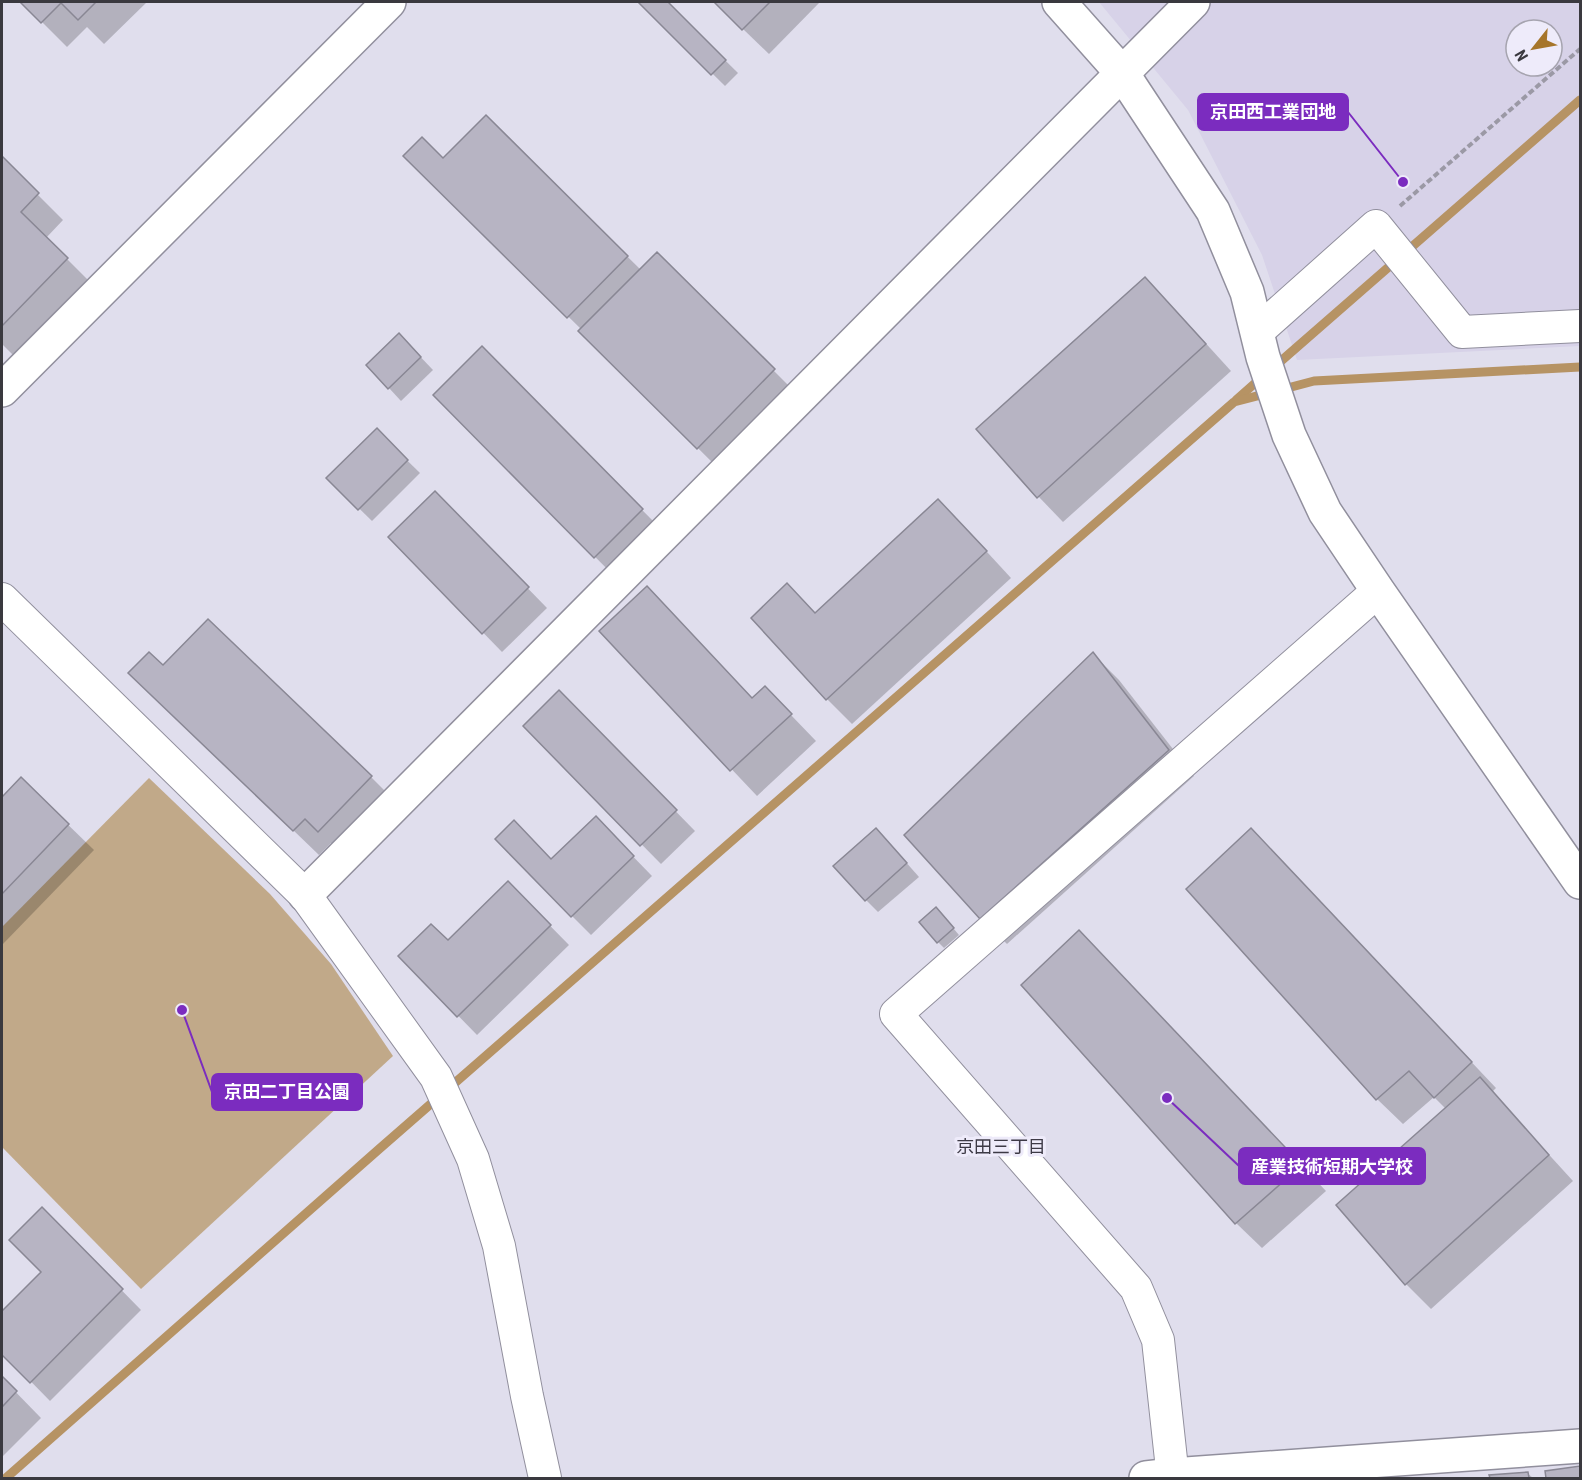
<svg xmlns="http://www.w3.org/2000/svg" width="1582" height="1480" font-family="'Roboto Condensed','Noto Sans JP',sans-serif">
	<rect width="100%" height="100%" fill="#e0deed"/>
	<path fill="#d7d2e8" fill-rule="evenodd" d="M1099,2H1580V346L1297,360L1262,255L1188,110ZM1516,30H1552V66H1516Z"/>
	<path fill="#c1a989" d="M149,778L270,894L331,964L393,1056L141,1289L2,1147V927Z"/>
	<g fill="#0003">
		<path d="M22,2H147L104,44L87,27L67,47Z"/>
		<path d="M640,2H666L738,73L725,86Z"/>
		<path d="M715,2H820L769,54Z"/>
		<path d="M486,117L641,270L657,254L799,396L723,473L580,331L582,330L405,156L443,160Z"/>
		<path d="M2,159L63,220L46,238L92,284L18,360L2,344Z"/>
		<path d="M1145,279L1170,304L1231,371L1063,522L1038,496Z"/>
		<path d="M412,348L433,370L401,401L389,388Z"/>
		<path d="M482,349L667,535L620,582L435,395Z"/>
		<path d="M376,430L420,473L372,521L328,478Z"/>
		<path d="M435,493L547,608L502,652L390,537Z"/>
		<path d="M964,527L1011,578L852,724L827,699L816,615Z"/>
		<path d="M647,588L753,699L790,714L816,741L757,796L601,631Z"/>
		<path d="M1093,654L1119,680L1194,776L1007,944L981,918L906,836Z"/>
		<path d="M163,668L371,777L396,802L345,856L331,843L319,855L156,698Z"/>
		<path d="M559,692L695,831L661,864L525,726Z"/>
		<path d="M21,779L94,850L2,945V799Z"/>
		<path d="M615,838L652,876L591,935L572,916L552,861Z"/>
		<path d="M889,843L919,877L878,912L866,900Z"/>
		<path d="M1276,855L1496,1088L1492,1092L1573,1181L1431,1309L1406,1284L1446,1109L1434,1097L1403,1124L1377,1099Z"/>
		<path d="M508,883L569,945L477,1035L400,956L448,942Z"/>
		<path d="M942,915L959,935L944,948L938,942Z"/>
		<path d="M1105,958L1326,1191L1262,1248L1236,1223L1023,985Z"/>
		<path d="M42,1209L141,1310L50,1401L2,1352V1313L43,1272Z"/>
		<path d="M2,1378L41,1418L2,1457Z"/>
		<path d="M1580,1468V1478H1548L1547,1473Z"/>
		<path d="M1527,1473L1533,1478H1491V1477Z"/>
	</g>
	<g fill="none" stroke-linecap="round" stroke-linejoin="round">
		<g stroke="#b69364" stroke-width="9">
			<path d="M1273,368L1580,100"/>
			<path d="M1236,400L1262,377"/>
			<path d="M6,1478L378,1150L1234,402L1314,381L1580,367"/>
		</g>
	</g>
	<g fill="#b7b4c3" stroke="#898794" stroke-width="1.5">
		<path d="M20,2H96L78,20L61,3L41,23Z"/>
		<path d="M638,2H668L726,60L711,75Z"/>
		<path d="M714,2H770L742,30Z"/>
		<path d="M486,115L628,256L567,318L403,156L422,137L443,158Z"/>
		<path d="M2,156L39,193L21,212L68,258L2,326Z"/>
		<path d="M657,252L775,369L697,449L578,331Z"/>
		<path d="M1145,277L1206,344L1037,498L976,429Z"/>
		<path d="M399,333L421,357L388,389L366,365Z"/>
		<path d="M482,346L643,509L594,558L433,395Z"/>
		<path d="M377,428L408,460L358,510L326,478Z"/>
		<path d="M435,491L529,587L482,634L388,537Z"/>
		<path d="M938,499L987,551L826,700L751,618L787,583L815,613Z"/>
		<path d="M647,586L752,698L765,686L792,714L730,771L599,631Z"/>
		<path d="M208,619L372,776L318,832L305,819L293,831L128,673L149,652L163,665Z"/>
		<path d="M1093,652L1169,750L980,919L904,835Z"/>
		<path d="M559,690L677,810L640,846L523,726Z"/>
		<path d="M21,777L69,824L2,894V797Z"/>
		<path d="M596,816L634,856L571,917L495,839L514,820L551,859Z"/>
		<path d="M876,828L907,863L865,901L833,866Z"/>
		<path d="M1251,828L1472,1062L1434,1098L1409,1071L1376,1100L1186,889Z"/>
		<path d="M508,881L551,925L457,1017L398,956L431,924L448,940Z"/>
		<path d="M936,907L954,928L937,943L919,922Z"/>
		<path d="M1079,930L1302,1165L1235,1224L1021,985Z"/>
		<path d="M1480,1077L1549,1155L1405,1285L1336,1205Z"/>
		<path d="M42,1207L123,1289L30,1383L2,1355V1311L41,1272L9,1240Z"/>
		<path d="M2,1376L17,1391L2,1407Z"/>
		<path d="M1580,1466V1478H1546L1545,1471Z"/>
		<path d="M1528,1472L1529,1478H1490L1489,1475Z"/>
	</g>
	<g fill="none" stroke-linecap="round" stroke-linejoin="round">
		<g stroke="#918f9d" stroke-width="34">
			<g id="street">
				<path d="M1257,332L1376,226L1462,332L1580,326"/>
				<path d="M2,599L305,895L436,1077L473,1159L499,1246L527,1396L545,1478"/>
				<path d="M1173,1478L1158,1340L1136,1288L896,1014L1378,591"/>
			</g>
		</g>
		<g stroke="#918f9d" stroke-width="36">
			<g id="secondary">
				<path d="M1059,2L1122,73L1213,211L1247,292L1263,357L1289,435L1325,512L1378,591L1580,882"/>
				<path d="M2,390L389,2"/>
				<path d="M305,895L1193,2"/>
				<path d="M1146,1478L1172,1475L1580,1446"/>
			</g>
		</g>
		<path stroke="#9b99a5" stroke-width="4" stroke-dasharray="6 3" stroke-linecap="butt" d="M1400,206L1580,49"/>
		<use href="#street" stroke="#fff" stroke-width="32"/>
		<use href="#secondary" stroke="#fff" stroke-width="33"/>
	</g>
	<g text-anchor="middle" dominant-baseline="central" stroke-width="6" stroke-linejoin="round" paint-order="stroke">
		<g font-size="18" fill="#3d3a46" stroke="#eeebfa">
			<text x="1001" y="1146">京田三丁目</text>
		</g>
	</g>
	<path fill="none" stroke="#7b2cbf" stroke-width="2" d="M1403 182L1348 112M182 1010L212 1092M1167 1098L1239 1166"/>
	<g fill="#7b2cbf" stroke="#eeebfa" stroke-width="2">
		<circle cx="1403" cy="182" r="6"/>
		<circle cx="182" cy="1010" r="6"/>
		<circle cx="1167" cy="1098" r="6"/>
	</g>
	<g fill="#7b2cbf" stroke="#7b2cbf" stroke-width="2">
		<rect x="1198" y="94" width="150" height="36" rx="6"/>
		<rect x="212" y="1074" width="150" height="36" rx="6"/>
		<rect x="1239" y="1148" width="186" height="36" rx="6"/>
	</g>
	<g font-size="18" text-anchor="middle" font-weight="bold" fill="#fff">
		<text x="1273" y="118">京田西工業団地</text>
		<text x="287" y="1098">京田二丁目公園</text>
		<text x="1332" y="1173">産業技術短期大学校</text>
	</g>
	<rect width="1582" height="1480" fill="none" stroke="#3a393f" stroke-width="6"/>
	<g transform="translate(1534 48) rotate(239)"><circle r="28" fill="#eeebfa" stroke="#a6a4af" stroke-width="1.5"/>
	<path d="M0-4.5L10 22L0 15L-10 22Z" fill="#a6752a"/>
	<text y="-9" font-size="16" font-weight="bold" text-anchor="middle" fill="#3a393f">N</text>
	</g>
</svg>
